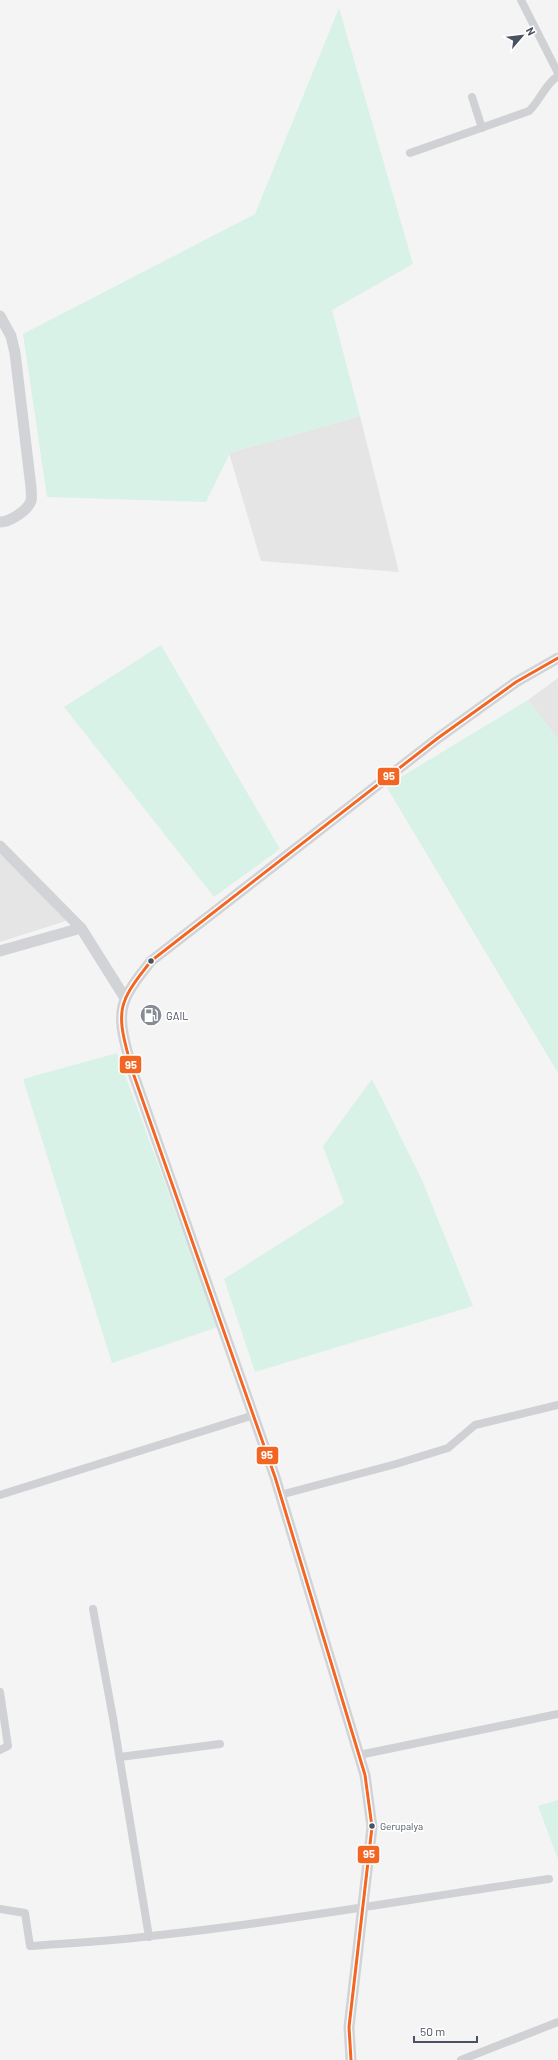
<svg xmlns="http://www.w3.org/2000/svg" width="558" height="2060" font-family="Barlow,sans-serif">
	<rect width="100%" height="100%" fill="#f4f4f4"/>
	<g fill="#e6e5e6">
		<path d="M360,416L399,572L261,561L229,453Z"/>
		<path d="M558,678V740L528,700Z"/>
		<path d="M0,854L69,920L0,942Z"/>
	</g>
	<g fill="#d8f2e7">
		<path d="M339,8L413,264L332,310L360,416L230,453L206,502L47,497L23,334L255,214Z"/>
		<path d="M161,645L280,849L214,897L64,707Z"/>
		<path d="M528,700L558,740V1073L386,786Z"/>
		<path d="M117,1053L218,1327L112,1363L23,1079Z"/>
		<path d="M372,1079L422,1180L473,1306L255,1372L224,1279L344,1203L323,1146Z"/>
		<path d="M558,1800V1859L538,1806Z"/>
	</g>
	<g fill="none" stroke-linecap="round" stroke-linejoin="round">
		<g stroke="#cfd1d5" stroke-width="8">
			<path d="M521,0L558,73"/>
			<path d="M472,97L482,128"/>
			<path d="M410,153L529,111C540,101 545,84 558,76"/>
			<path d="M0,1495L254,1415"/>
			<path d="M280,1495L396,1464L448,1448L475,1425L558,1405"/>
			<path d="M93,1609L113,1718L149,1937"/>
			<path d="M0,1692L8,1746L0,1750"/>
			<path d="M359,1755L558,1714"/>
			<path d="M120,1757L220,1744"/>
			<path d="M0,1909L25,1913L30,1946C71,1943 111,1941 151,1936C284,1922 416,1898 549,1879"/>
			<path d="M461,2060L558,2022"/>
		</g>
		<g stroke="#d1d3d6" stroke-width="11">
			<path d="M0,316L11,336L15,353L31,487C31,491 32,497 31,501C27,511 10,522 0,522"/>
			<path d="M0,846L81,928L125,998"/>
			<path d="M0,951L81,928"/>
			<path d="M351,2060L349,2027L372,1827L365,1775L275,1477L132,1070C127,1048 116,1021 125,1000C130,986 142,973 151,961L438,738L516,682L558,658"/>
		</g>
		<g stroke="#fff" stroke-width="6">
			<path id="bus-1" d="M351,2060L349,2027L372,1827L365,1775L275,1477L132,1070C127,1048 116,1021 125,1000C130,986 142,973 151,961L438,738L516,682L558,658"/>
		</g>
		<use href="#bus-1" stroke="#f26522" stroke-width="3"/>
	</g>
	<defs>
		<g id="fuel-disc" transform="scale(1.15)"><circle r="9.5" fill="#868b94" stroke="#fff"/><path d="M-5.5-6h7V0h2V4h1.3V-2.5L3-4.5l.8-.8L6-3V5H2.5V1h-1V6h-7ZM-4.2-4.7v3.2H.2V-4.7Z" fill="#fff"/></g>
	</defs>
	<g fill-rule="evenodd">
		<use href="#fuel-disc" x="151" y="1015"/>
	</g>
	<g fill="#4a5261" stroke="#fff" stroke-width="1.5">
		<circle cx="151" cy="961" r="3.5"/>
		<circle cx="372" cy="1826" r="3.5"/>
	</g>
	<g text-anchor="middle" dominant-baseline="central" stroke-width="3.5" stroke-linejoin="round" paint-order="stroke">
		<g font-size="10" fill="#4a5261" stroke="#fff" text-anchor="start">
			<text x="380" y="1826">Gerupalya</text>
		</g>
		<g font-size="11" fill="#4a5261" stroke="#fff" text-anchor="start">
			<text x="166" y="1015">GAIL</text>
		</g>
	</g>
	<g stroke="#fff" stroke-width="1.5">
		<rect x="377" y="767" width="23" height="19" rx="4" fill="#f26522"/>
		<rect x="119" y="1055" width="23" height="19" rx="4" fill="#f26522"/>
		<rect x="256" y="1446" width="23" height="19" rx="4" fill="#f26522"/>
		<rect x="357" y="1845" width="23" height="19" rx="4" fill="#f26522"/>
	</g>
	<g font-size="11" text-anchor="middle" font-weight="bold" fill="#fff">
		<text x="389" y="780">95</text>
		<text x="131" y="1069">95</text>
		<text x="267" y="1459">95</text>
		<text x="369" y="1858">95</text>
	</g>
	<g transform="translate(522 36) rotate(62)" stroke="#ffffff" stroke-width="3" paint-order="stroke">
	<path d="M0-3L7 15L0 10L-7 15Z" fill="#4a5261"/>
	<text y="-6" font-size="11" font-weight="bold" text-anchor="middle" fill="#4a5261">N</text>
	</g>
	<path d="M414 2036v6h63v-6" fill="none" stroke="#4a5261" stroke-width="2"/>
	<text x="420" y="2036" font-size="12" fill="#4a5261" stroke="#ffffff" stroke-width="3" paint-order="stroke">50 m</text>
</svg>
